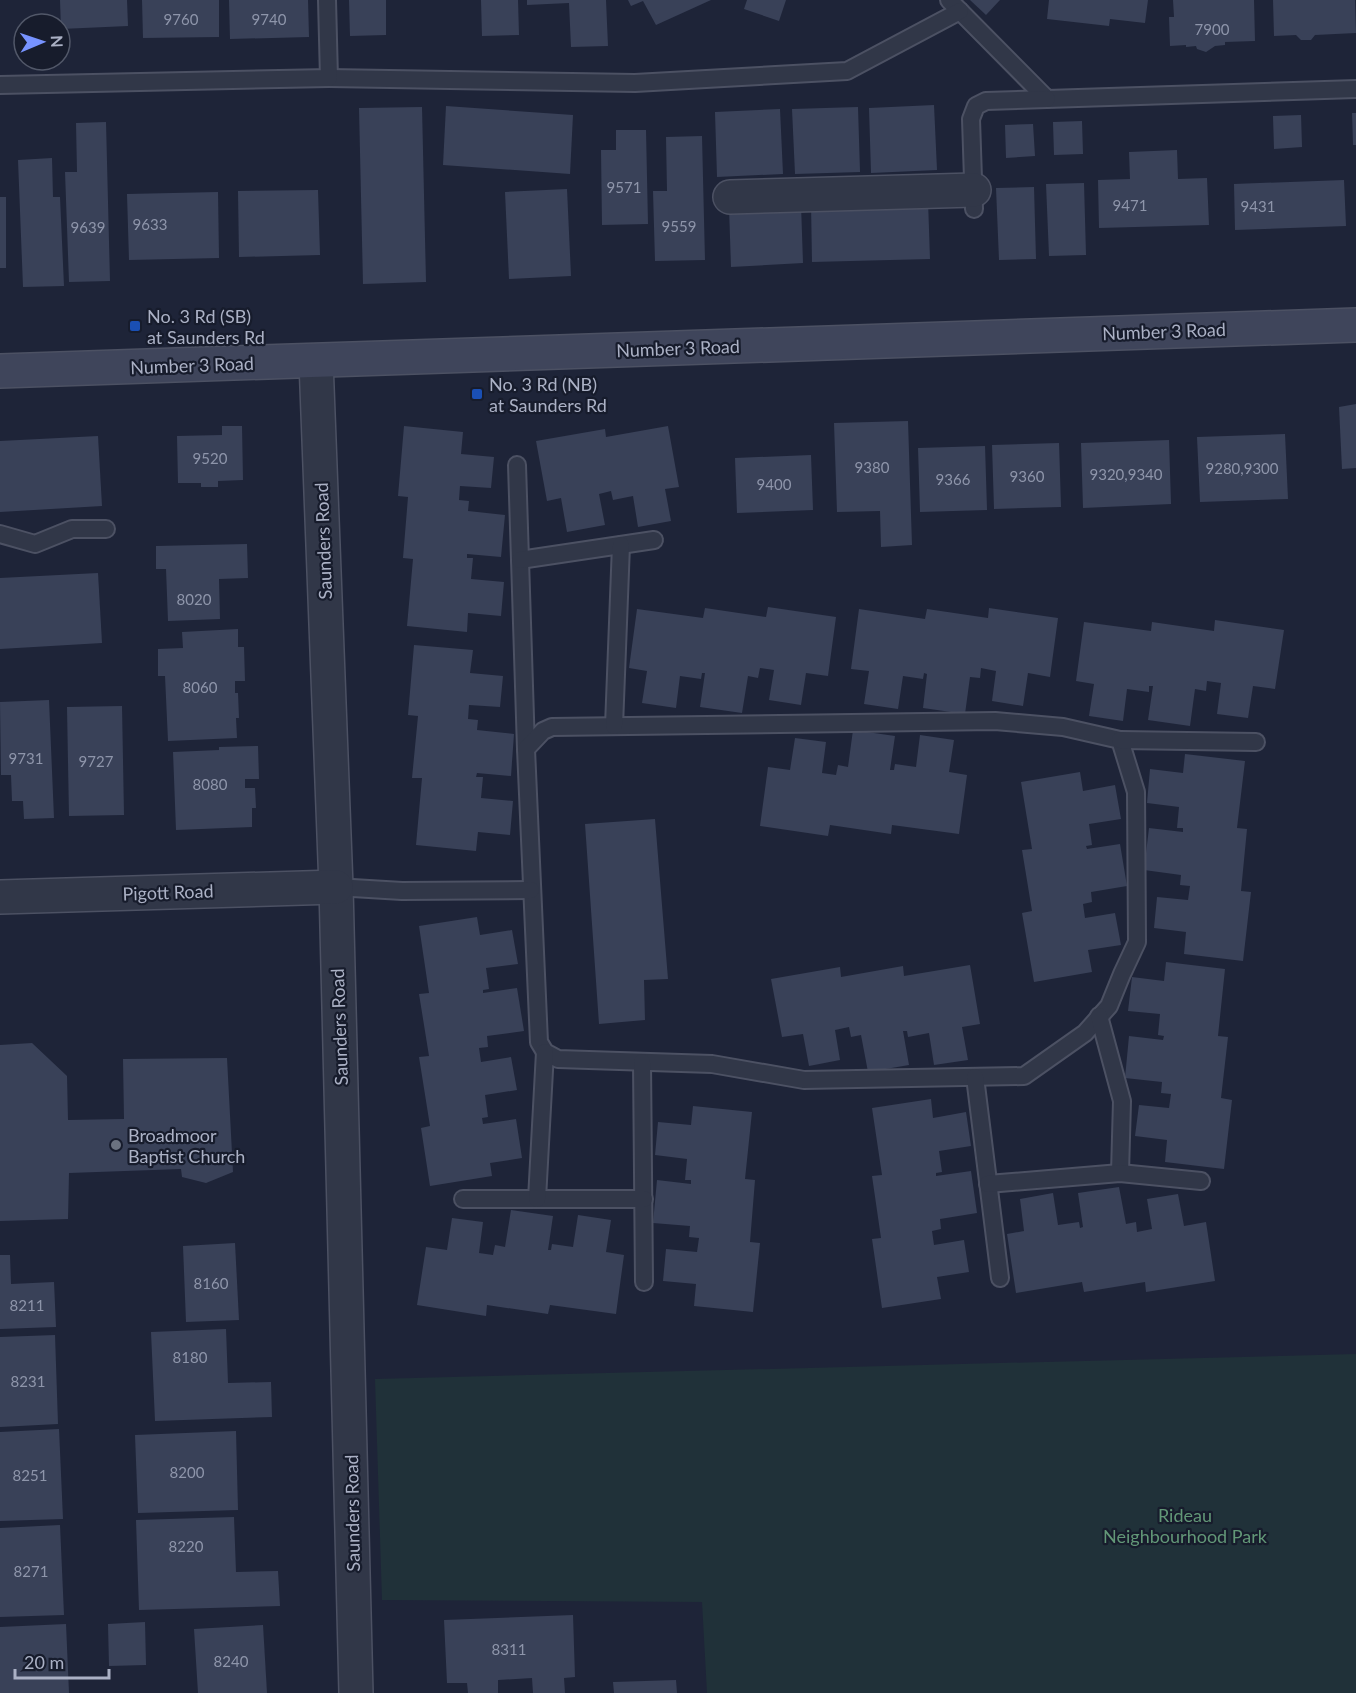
<svg xmlns="http://www.w3.org/2000/svg" width="1356" height="1693" font-family="Lato,sans-serif">
	<rect width="100%" height="100%" fill="#1e2438"/>
	<path fill="#203139" d="M1356,1354V1693H707L702,1602L382,1600L375,1379Z"/>
	<g fill="#394158">
		<path d="M60,0H127L128,26L61,29Z"/>
		<path d="M142,0H219V37L143,38Z"/>
		<path d="M229,0H308L309,37L230,39Z"/>
		<path d="M349,0H386V35L350,36Z"/>
		<path d="M481,0H518L519,35L482,36Z"/>
		<path d="M527,0H606L608,46L571,47L569,3L527,5Z"/>
		<path d="M628,0H711L656,25L643,1L631,6Z"/>
		<path d="M747,0H786L779,21L744,9Z"/>
		<path d="M970,0H1000L986,15Z"/>
		<path d="M1049,0H1148L1145,23L1110,19L1109,26L1047,19Z"/>
		<path d="M1173,0H1254L1255,41L1225,42V45L1215,46L1206,52L1197,49L1196,46L1186,47V45L1170,46L1169,17H1174Z"/>
		<path d="M1273,0H1355L1356,33L1315,35L1311,40H1301L1296,35L1274,36Z"/>
		<path d="M934,105L937,170L871,173L869,108Z"/>
		<path d="M446,106L573,115L570,174L443,165Z"/>
		<path d="M422,107L426,282L363,284L359,108Z"/>
		<path d="M858,107L860,172L795,174L792,109Z"/>
		<path d="M780,109L783,174L717,177L715,112Z"/>
		<path d="M1352,113H1356V145H1353Z"/>
		<path d="M1301,115L1302,147L1274,149L1273,116Z"/>
		<path d="M1082,121L1083,154L1054,155L1053,122Z"/>
		<path d="M106,122L110,281L69,282L65,172H77L76,123Z"/>
		<path d="M1033,124L1035,156L1006,158L1005,125Z"/>
		<path d="M616,130H646L648,224L602,225L601,150H616Z"/>
		<path d="M702,136L705,260L655,261L653,191H667L666,137Z"/>
		<path d="M1177,150L1178,179L1207,178L1209,225L1099,228L1098,180L1130,179L1129,152Z"/>
		<path d="M52,158L53,197H60L64,286L23,287L18,160Z"/>
		<path d="M1344,180L1346,226L1235,230L1234,184Z"/>
		<path d="M1084,183L1086,255L1049,256L1046,184Z"/>
		<path d="M1034,187L1036,259L999,260L996,188Z"/>
		<path d="M567,189L571,276L509,279L505,192Z"/>
		<path d="M318,190L320,255L239,257L238,191Z"/>
		<path d="M218,192L219,258L129,260L127,194Z"/>
		<rect x="0" y="197" width="6" height="71"/>
		<path d="M928,200L930,259L812,262L811,203Z"/>
		<path d="M801,204L803,263L731,267L729,207Z"/>
		<path d="M1356,404V468L1342,469L1339,407Z"/>
		<path d="M908,421L912,545L881,547L880,511L837,512L834,423Z"/>
		<path d="M222,426H242L243,480L218,481V487H201V483H178L177,436L222,435Z"/>
		<path d="M404,426L463,432L461,454L494,457L491,488L460,486L459,500L469,501L468,511L505,515L501,557L467,554V558H473L471,579L504,582L501,616L468,613L467,632L407,626L413,559L403,558L408,497L398,496Z"/>
		<path d="M668,426L679,487L665,489L671,521L638,527L633,496L613,500L611,491L599,494L605,525L567,532L561,498L547,501L536,441L605,429L606,437Z"/>
		<path d="M1285,434L1288,499L1200,502L1197,437Z"/>
		<path d="M98,436L102,506L0,512V441Z"/>
		<path d="M1169,440L1171,504L1083,508L1081,443Z"/>
		<path d="M1059,443L1061,507L994,509L992,445Z"/>
		<path d="M985,446L987,510L920,512L918,448Z"/>
		<path d="M811,455L813,510L737,513L735,458Z"/>
		<path d="M247,544L248,578L219,579L220,619L168,621L166,569H156V546Z"/>
		<path d="M98,573L102,643L0,649V578Z"/>
		<path d="M768,607L836,617L828,676L806,673L801,705L769,700L774,670L760,668L758,678L748,676L742,713L700,707L705,673H702L701,679L680,676L676,708L642,703L647,671L629,668L637,609L703,618L705,608L766,617Z"/>
		<path d="M989,608L1058,618L1050,677L1028,673L1023,706L992,701L996,671L981,668L980,678L970,677L965,714L923,708L927,674L924,673L923,679L903,676L898,709L864,704L869,671L851,669L859,609L925,619L927,609L988,618Z"/>
		<path d="M1215,620L1284,630L1275,689L1253,686L1248,718L1217,714L1221,683L1207,681L1206,691L1195,689L1190,726L1148,720L1153,686H1149V692L1127,689L1123,721L1089,716L1094,684L1076,681L1084,622L1151,631L1152,622L1214,631Z"/>
		<path d="M238,629V647H244L245,681H235V693H238L239,718H236L237,738L168,741L165,676H158V649L183,648L182,632Z"/>
		<path d="M414,645L473,650L470,673L503,676L500,707L469,705L468,719L478,720L477,730L514,734L511,776L477,773L476,777H483L481,798L513,801L510,835L478,832L476,851L416,845L422,778H412L418,716L408,715Z"/>
		<path d="M49,700L54,818L24,819L23,801H12L11,775H1L0,702Z"/>
		<path d="M122,706L124,815L69,816L67,707Z"/>
		<path d="M853,730L895,736L890,770H894L895,764L916,767L920,735L954,740L949,772L967,775L959,834L892,825L891,834L830,825L828,836L760,826L768,767L790,770L795,738L826,742L822,773L836,775L838,765L848,767Z"/>
		<path d="M258,746L259,779H245V788H255L256,808H252V827L176,830L173,752L219,750V747Z"/>
		<path d="M1185,754L1245,761L1237,828L1247,829L1241,891L1251,892L1243,961L1184,954L1186,932L1154,928L1157,897L1188,900L1190,886L1180,885L1181,875L1144,870L1149,828L1183,832V828H1177L1179,807L1147,803L1150,769L1183,773Z"/>
		<path d="M1080,772L1083,791L1115,785L1121,819L1089,824L1092,845L1086,846L1087,849L1120,844L1127,886L1091,892L1092,902L1083,904L1085,918L1115,913L1121,945L1088,950L1092,972L1034,982L1022,913L1032,911L1022,850L1032,849L1021,782Z"/>
		<path d="M655,819L668,979L644,980L645,1020L599,1024L585,824Z"/>
		<path d="M477,917L480,935L512,930L518,964L486,968L489,989L483,990V993L517,988L524,1031L487,1036L488,1047L479,1048L481,1062L511,1057L517,1090L485,1095L488,1117L482,1118L483,1124L516,1119L522,1158L490,1163L492,1176L430,1186L421,1128L430,1126L419,1057L429,1056L419,994L429,993L419,926Z"/>
		<path d="M1166,962L1225,969L1218,1036L1228,1037L1221,1098L1232,1100L1224,1169L1165,1162L1167,1140L1135,1136L1139,1105L1169,1108L1171,1094L1161,1093L1162,1082L1125,1078L1129,1036L1163,1040L1164,1036L1158,1035L1160,1014L1128,1011L1132,977L1164,981Z"/>
		<path d="M970,965L980,1024L962,1027L968,1060L934,1065L929,1033L908,1037L907,1031H903L909,1065L868,1072L861,1035L851,1037L849,1027L835,1030L840,1060L809,1066L803,1034L782,1037L771,979L840,967L841,977L903,966L904,976Z"/>
		<path d="M32,1043L67,1076L68,1120L124,1119L123,1059L227,1058L233,1172L206,1183L182,1177L181,1169L69,1173L68,1219L0,1221V1045Z"/>
		<path d="M931,1099L933,1118L966,1112L971,1146L939,1151L942,1172L936,1173V1176L971,1171L977,1213L940,1219L941,1229L932,1231L934,1245L964,1240L969,1272L937,1277L941,1299L882,1308L872,1239L881,1238L872,1176L882,1175L872,1108Z"/>
		<path d="M693,1106L752,1112L745,1179L755,1180L750,1242L760,1243L753,1312L694,1306L696,1284L663,1281L666,1249L697,1252L699,1238L689,1237L690,1226L653,1223L657,1180L691,1184V1180H685L687,1159L655,1155L658,1122L691,1125Z"/>
		<path d="M1119,1187L1126,1224L1136,1222L1137,1232L1152,1229L1147,1199L1178,1194L1184,1226L1206,1222L1215,1281L1146,1292L1145,1282L1084,1292L1082,1282L1016,1293L1007,1234L1024,1231L1020,1199L1053,1193L1058,1225L1079,1222L1080,1228L1083,1227L1078,1193Z"/>
		<path d="M511,1210L553,1216L548,1250H551L552,1244L573,1247L578,1215L611,1220L606,1252L624,1255L616,1314L550,1305L548,1314L487,1305L486,1316L417,1305L426,1247L447,1250L452,1218L483,1222L479,1253L493,1255L495,1245L505,1247Z"/>
		<path d="M235,1243L239,1320L186,1322L183,1246Z"/>
		<path d="M0,1255H10L11,1284L54,1282L56,1327L0,1329Z"/>
		<path d="M226,1329L228,1383L271,1382L272,1417L155,1421L151,1332Z"/>
		<path d="M55,1335L58,1424L0,1427V1337Z"/>
		<path d="M59,1429L63,1519L0,1521V1432Z"/>
		<path d="M236,1431L238,1510L138,1513L135,1435Z"/>
		<path d="M234,1517L236,1572L278,1571L280,1606L139,1610L136,1520Z"/>
		<path d="M60,1525L64,1615L0,1617V1528Z"/>
		<path d="M573,1615L575,1677L564,1678L565,1693H533L532,1678L498,1680V1693H468L467,1683H447L444,1620Z"/>
		<path d="M145,1622L146,1665L109,1666L108,1624Z"/>
		<path d="M66,1624L69,1693H0V1627Z"/>
		<path d="M263,1625L267,1693H198L194,1629Z"/>
		<path d="M676,1680L677,1693H614L613,1682Z"/>
	</g>
	<g fill="none" stroke-linecap="round" stroke-linejoin="round">
		<g stroke="#4c5163" stroke-width="20">
			<g id="service">
				<path d="M949,0L1047,99L1356,89"/>
				<path d="M329,78L635,83L847,71L960,11"/>
				<path d="M0,85L329,78L327,0"/>
				<path d="M974,209L971,119L976,106L986,101L1047,99"/>
				<path d="M517,465L526,749"/>
				<path d="M0,534L35,544L72,529H106"/>
				<path d="M520,560L654,540"/>
				<path d="M995,721L1063,727L1120,740L1136,792L1137,942L1122,974L1109,1006L1085,1033L1024,1076L804,1080L712,1064L558,1059L545,1052L539,1042L526,749L543,731L552,727Z"/>
				<path d="M614,726L621,545"/>
				<path d="M1120,740L1256,742"/>
				<path d="M336,887L402,891L531,890"/>
				<path d="M1099,1016L1122,1101L1120,1173"/>
				<path d="M642,1062L644,1282"/>
				<path d="M975,1077L1000,1278"/>
				<path d="M988,1184L1120,1173L1201,1181"/>
				<path d="M463,1199H644"/>
				<path d="M537,1199L545,1052"/>
			</g>
		</g>
		<g stroke="#4c5163" stroke-width="36">
			<g id="minor">
				<path d="M730,197L974,190"/>
				<path d="M316,361L336,887L356,1693"/>
				<path d="M0,897L336,887"/>
			</g>
		</g>
		<g stroke="#4c5163" stroke-width="36">
			<path id="secondary" d="M0,371L1356,325"/>
		</g>
		<use href="#service" stroke="#313748" stroke-width="16"/>
		<use href="#minor" stroke="#313748" stroke-width="33"/>
		<use href="#secondary" stroke="#3f455b" stroke-width="33"/>
	</g>
	<g fill="#1a4fb4" stroke="#171c2c" stroke-width="2">
		<rect x="129" y="320" width="12" height="12" rx="3"/>
		<rect x="471" y="388" width="12" height="12" rx="3"/>
	</g>
	<circle fill="#6b7280" stroke="#171c2c" stroke-width="2" cx="116" cy="1145" r="6"/>
	<g text-anchor="middle" dominant-baseline="central" stroke-width="4.5" stroke-linejoin="round" paint-order="stroke">
		<g font-size="15" fill="#8e95aa">
			<text x="181" y="19">9760</text>
			<text x="269" y="19">9740</text>
			<text x="1212" y="29">7900</text>
			<text x="624" y="187">9571</text>
			<text x="1130" y="205">9471</text>
			<text x="1258" y="206">9431</text>
			<text x="150" y="224">9633</text>
			<text x="679" y="226">9559</text>
			<text x="88" y="227">9639</text>
			<text x="210" y="458">9520</text>
			<text x="872" y="467">9380</text>
			<text x="1242" y="468">9280,9300</text>
			<text x="1126" y="474">9320,9340</text>
			<text x="1027" y="476">9360</text>
			<text x="953" y="479">9366</text>
			<text x="774" y="484">9400</text>
			<text x="194" y="599">8020</text>
			<text x="200" y="687">8060</text>
			<text x="26" y="758">9731</text>
			<text x="96" y="761">9727</text>
			<text x="210" y="784">8080</text>
			<text x="211" y="1283">8160</text>
			<text x="27" y="1305">8211</text>
			<text x="190" y="1357">8180</text>
			<text x="28" y="1381">8231</text>
			<text x="187" y="1472">8200</text>
			<text x="30" y="1475">8251</text>
			<text x="186" y="1546">8220</text>
			<text x="31" y="1571">8271</text>
			<text x="509" y="1649">8311</text>
			<text x="231" y="1661">8240</text>
		</g>
		<g font-size="18" fill="#abb1c5" stroke="#171c2c" text-anchor="start">
			<text x="147" y="316">No. 3 Rd (SB)<tspan x="147" dy="21">at Saunders Rd</tspan></text>
			<text x="489" y="384">No. 3 Rd (NB)<tspan x="489" dy="21">at Saunders Rd</tspan></text>
			<text x="128" y="1135">Broadmoor<tspan x="128" dy="21">Baptist Church</tspan></text>
		</g>
		<g font-size="18" fill="#abb1c5" stroke="#171c2c">
			<text transform="translate(1164 331) rotate(-2)">Number 3 Road</text>
			<text transform="translate(678 348) rotate(-2)">Number 3 Road</text>
			<text transform="translate(192 365) rotate(-2)">Number 3 Road</text>
			<text transform="translate(323 541) rotate(-92)">Saunders Road</text>
			<text transform="translate(168 892) rotate(-2)">Pigott Road</text>
			<text transform="translate(339 1027) rotate(-92)">Saunders Road</text>
			<text transform="translate(352 1513) rotate(-91)">Saunders Road</text>
		</g>
		<g font-size="18" fill="#629777" stroke="#171c2c">
			<text x="1185" y="1515">Rideau<tspan x="1185" dy="21">Neighbourhood Park</tspan></text>
		</g>
	</g>
	<g transform="translate(42 42) rotate(88)"><circle r="28" fill="#171c2c" stroke="#525869" stroke-width="1.5"/>
	<path d="M0-4.5L10 22L0 15L-10 22Z" fill="#7793ff"/>
	<text y="-9" font-size="16" font-weight="bold" text-anchor="middle" fill="#abb1c5">N</text>
	</g>
	<path d="M15 1669v9h94v-9" fill="none" stroke="#abb1c5" stroke-width="3"/>
	<text x="24" y="1669" font-size="18" fill="#abb1c5" stroke="#171c2c" stroke-width="4.5" paint-order="stroke">20 m</text>
</svg>
